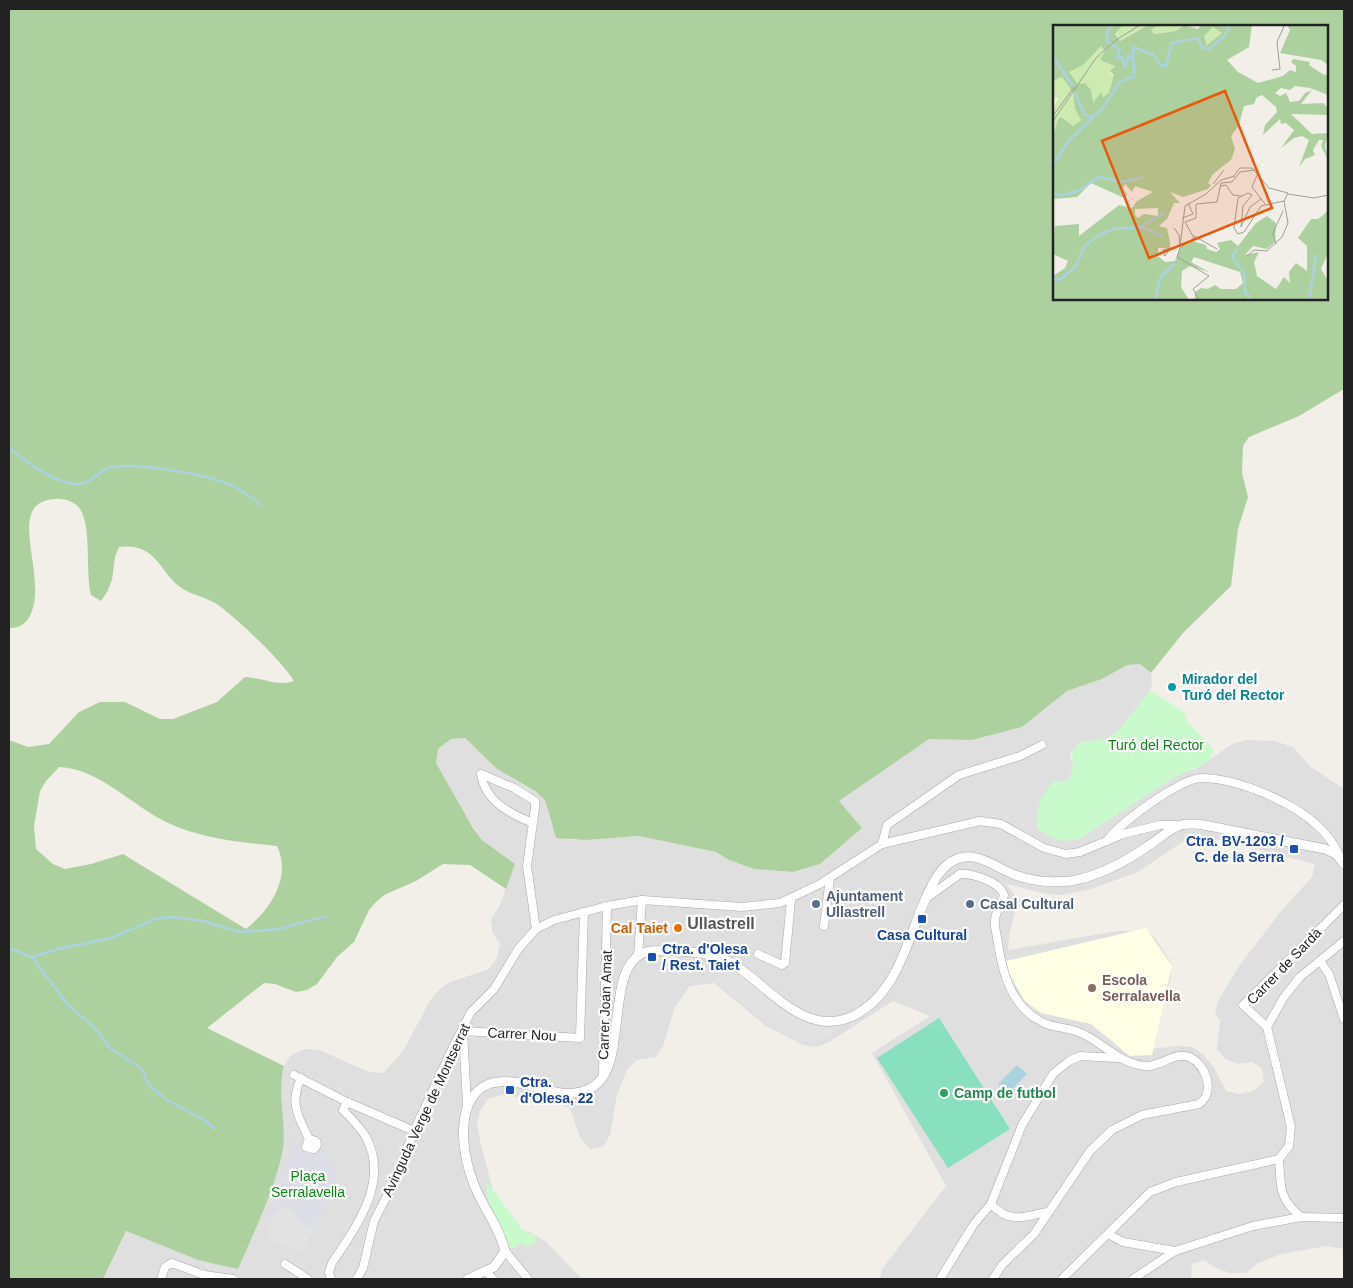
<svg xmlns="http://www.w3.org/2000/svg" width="1353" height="1288" font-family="Helvetica,sans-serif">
	<rect width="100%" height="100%" fill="#f2efe9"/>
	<path fill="#e0dfdf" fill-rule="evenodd" d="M1140,664L1151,673L1152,686L1145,699L1118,731L1106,739L1079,743L1070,754L1073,768L1069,780L1081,838L1174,777L1199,767L1232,744L1247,740L1275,741L1293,747L1311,767L1344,789V1249L1326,1246L1281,1254L1256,1264L1246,1273H1229L1216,1268L1204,1260L1192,1264L1191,1279H880L882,1269L946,1186L872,1053L930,1016L893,1001L829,1042L817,1047L803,1045L766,1026L714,983L690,986L675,1007L663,1046L656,1057L637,1060L627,1070L617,1095L610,1135L603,1147L590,1149L580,1137L570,1109L557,1102L502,1095L488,1099L480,1111L477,1124L480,1140L496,1203L517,1230L530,1232L546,1242L582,1279H103L126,1231L198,1260L238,1268L261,1215L282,1153L281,1079L284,1066L291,1055L305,1049L319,1050L369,1072L383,1073L403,1051L430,1001L439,990L450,982L489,969L497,958L500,944L492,932L491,919L499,907L515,864L482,840L458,804L435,763L438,749L451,739L465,738L497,769L535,791L545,800L552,826L570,840L639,836L716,852L729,860L754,869L793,872L820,864L862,828L839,801L929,738L972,740L1022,727L1067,691L1102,679L1127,665ZM1194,834L1315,864L1312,877L1282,910L1239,966L1218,1001L1215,1014L1220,1020L1217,1049L1225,1059L1238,1064L1252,1062L1262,1069L1264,1082L1253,1091L1239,1094L1226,1091L1213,1066L1203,1054L1192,1047L1178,1046L1151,1049L1152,1014L1167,991L1171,978V963L1156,939L1145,931H1117L1008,950L1009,936L1016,907L1014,894L1006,884L1046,894L1060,895L1088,890L1138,872Z"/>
	<path fill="#ffffe5" d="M1146,928L1172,966L1152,1055L1130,1056L1091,1024L1041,1013L1025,1001L1010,975L1006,961Z"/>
	<path fill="#add19e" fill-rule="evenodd" d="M9,9H1344V389L1299,416L1249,437L1243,446L1242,473L1248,497L1238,529L1231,586L1183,633L1151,673L1140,664L1127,665L1102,679L1067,691L1022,727L972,740L929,739L839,801L862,828L820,864L793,872L754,869L729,860L716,852L639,836L585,840L556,838L545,800L535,791L497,769L465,738L451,739L438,749L436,763L473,828L482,840L515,864L506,889L470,865L443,864L416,881L384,895L376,902L369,910L354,942L337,957L317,984L307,990L296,992L275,984L264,983L207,1028L284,1066C276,1096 288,1126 282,1154C273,1193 254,1232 238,1269L198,1260L126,1231L103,1279H9V740L28,747L49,744L79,712L100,702H125L160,719H173L217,702L245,677C264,678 278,687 294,681C283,662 234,615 215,603C205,597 193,595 183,589C159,574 158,542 119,547L115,557L112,580L107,592L101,601L91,595C85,570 92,528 80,509C76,502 63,498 56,499C0,501 53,581 28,619C23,626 17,628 9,628ZM1054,26H1327V299H1054ZM59,767C100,769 131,805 166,822C201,839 239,842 277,846C292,877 270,910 246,929L123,854L91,864L65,869L53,864L36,849L34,826L40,791L46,781Z"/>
	<g fill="#c8facc">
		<path d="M1150,690L1184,712L1187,722L1209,744L1213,751L1210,760L1199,767L1174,777L1081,838C1060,844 1054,839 1037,828C1036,807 1039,799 1053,782L1069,780L1073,768L1072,752L1079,743L1106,739L1118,731Z"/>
		<path d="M486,1181L523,1230L535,1236L536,1243L525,1247L521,1243L511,1249L488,1200Z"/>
	</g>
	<path fill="#88e0be" d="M939,1018L1010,1129L948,1168L877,1058Z"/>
	<g fill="#e2e2e2">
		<path d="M723,965L735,971L765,996L811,1025L825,1028L838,1025L841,1027L817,1043L799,1041L766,1022L715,981Z"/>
		<path d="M279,1207L290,1208L303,1223L313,1229L302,1253L269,1240L271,1220Z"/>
	</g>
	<path fill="#dddde8" d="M292,1132L300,1151L312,1152L323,1148L335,1174L337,1184L335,1191L313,1229L303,1223L294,1210L286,1207H279L271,1220L268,1219L278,1187L291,1156Z"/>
	<path fill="#aad3df" d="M1017,1065L1027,1074L1008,1094L998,1084Z"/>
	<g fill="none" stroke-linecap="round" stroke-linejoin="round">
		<g stroke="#aad3df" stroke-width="2.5">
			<path d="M9,448C29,463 48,480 75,484C90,486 96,472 109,468C133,461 211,475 233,486C243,491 253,499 262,505"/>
			<path d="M9,948L32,957L58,949L111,938L158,918L175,917L203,921L239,932L279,929L326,916"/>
			<path d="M32,957L67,1004L96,1029L110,1048L142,1069L149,1085L167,1100L206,1121L214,1129"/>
		</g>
		<g stroke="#a9a9a9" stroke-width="9">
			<g id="minor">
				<path d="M533,823C510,814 485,801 481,774L514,788L535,801V808L527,866L536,929"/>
				<path d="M1107,841C1119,823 1180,779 1201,778C1237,778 1293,802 1319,827C1329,836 1335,847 1341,858"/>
				<path d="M882,844L887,825L959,775L1020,756L1042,745"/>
				<path d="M925,899L960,874C973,873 1000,882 1004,895C1002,903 995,912 995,920C994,928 997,935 998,943C1002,972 1012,1008 1042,1022C1055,1029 1072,1027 1085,1035C1106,1046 1120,1063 1145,1066C1159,1068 1175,1051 1189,1057C1206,1064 1216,1092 1199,1104L1142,1115L1112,1130L1090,1151L1034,1234L1002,1265L993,1279"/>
				<path d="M824,926L830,878"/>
				<path d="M758,954L782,965L785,963L791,900"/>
				<path d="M638,956L642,900"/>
				<path d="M1320,961L1329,974L1344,1019"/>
				<path d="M1267,1027L1291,1127L1289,1146L1279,1159C1281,1186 1278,1198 1301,1217"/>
				<path d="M1267,1027L1243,1005L1344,905"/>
				<path d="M1267,1027L1284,997L1300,977L1344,941"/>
				<path d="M463,1031L580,1038L584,912"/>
				<path d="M463,1031L467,1104"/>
				<path d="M603,1073L607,906"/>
				<path d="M294,1075L347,1102L414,1131"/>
				<path d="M301,1078C289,1103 298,1116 309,1139L306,1147L314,1149L317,1145L316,1141L309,1139"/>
				<path d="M991,1204C1010,1224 1023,1217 1047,1212"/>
				<path d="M1108,1234L1123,1242L1175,1251"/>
				<path d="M505,1251L528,1279"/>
				<path d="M285,1264L308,1279"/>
				<path d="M486,1271L493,1279"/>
				<path d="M161,1279L165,1267L172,1263L204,1275L233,1279"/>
				<path d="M331,1279L329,1272L332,1263C356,1227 390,1182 366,1137C360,1127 351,1118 343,1110L347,1102"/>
				<path d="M357,1279L363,1268L374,1221L392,1186L414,1131L454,1045L471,1012L494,989L519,948L536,929L554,920L607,906L642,900L742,907L780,903L820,884L882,844L980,821L1001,824L1044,848L1066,854L1080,852L1123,834L1160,825H1179"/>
				<path d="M940,1279L974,1224L991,1204L1022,1125L1053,1074L1069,1061L1080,1056L1118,1058"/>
				<path d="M1062,1279L1150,1192L1176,1182L1279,1159"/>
				<path d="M1133,1279L1175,1251L1253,1226L1301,1217L1344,1218"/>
			</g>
		</g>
		<g stroke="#a9a9a9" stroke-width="10">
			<path id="tertiary" d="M468,1279L494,1267L505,1251C499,1225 480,1204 472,1179C457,1137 456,1071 519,1083C542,1087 567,1101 591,1088C631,1067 602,966 646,952C655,949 666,951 675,951C693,952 713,953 730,962C768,984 803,1039 853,1016C898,994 907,939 926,898C931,886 937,873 947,865C971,845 992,866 1015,875C1032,881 1053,883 1071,881C1099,876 1125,862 1148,846C1158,840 1170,828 1181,825C1189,823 1197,824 1204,825L1325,849L1336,854L1344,864"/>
		</g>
		<use href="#minor" stroke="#fff" stroke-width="8"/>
		<use href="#tertiary" stroke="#fff" stroke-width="9"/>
	</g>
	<circle fill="#0f9aa8" stroke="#fff" stroke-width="2" cx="1172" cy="687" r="5"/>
	<g fill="#1a4fb4" stroke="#fff" stroke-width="2">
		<rect x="1289" y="844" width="10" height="10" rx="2.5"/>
		<rect x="917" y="914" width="10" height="10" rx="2.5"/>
		<rect x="647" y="952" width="10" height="10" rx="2.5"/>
		<rect x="505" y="1085" width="10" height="10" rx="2.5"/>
	</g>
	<g fill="#5c6f8a" stroke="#fff" stroke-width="2">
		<circle cx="816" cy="904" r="5"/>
		<circle cx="970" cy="904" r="5"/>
	</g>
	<circle fill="#e8710a" stroke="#fff" stroke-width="2" cx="678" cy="928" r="5"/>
	<circle fill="#8d6e63" stroke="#fff" stroke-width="2" cx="1092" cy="988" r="5"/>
	<circle fill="#2e9e5b" stroke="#fff" stroke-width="2" cx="944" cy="1093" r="5"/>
	<g text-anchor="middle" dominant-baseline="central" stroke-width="4.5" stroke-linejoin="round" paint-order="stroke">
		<g font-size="14" font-weight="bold" fill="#0d838f" stroke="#fff" text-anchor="start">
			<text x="1182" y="679">Mirador del<tspan x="1182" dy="16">Turó del Rector</tspan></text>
		</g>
		<g font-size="14" fill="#0c8416" stroke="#fff">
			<text x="1156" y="745">Turó del Rector</text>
			<text x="308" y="1176">Plaça<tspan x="308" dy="16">Serralavella</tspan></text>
		</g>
		<g font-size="14" font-weight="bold" fill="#164399" stroke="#fff" text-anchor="start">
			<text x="1284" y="841" text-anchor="end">Ctra. BV-1203 /<tspan x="1284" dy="16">C. de la Serra</tspan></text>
			<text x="922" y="935" text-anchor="middle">Casa Cultural</text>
			<text x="662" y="949">Ctra. d'Olesa<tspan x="662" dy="16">/ Rest. Taiet</tspan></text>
			<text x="520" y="1082">Ctra.<tspan x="520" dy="16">d'Olesa, 22</tspan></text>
		</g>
		<g font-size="14" font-weight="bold" fill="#4e5e75" stroke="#fff" text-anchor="start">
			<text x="826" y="896">Ajuntament<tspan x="826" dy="16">Ullastrell</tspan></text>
			<text x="980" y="904">Casal Cultural</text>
		</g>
		<g font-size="14" font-weight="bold" fill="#c56008" stroke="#fff" text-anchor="end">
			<text x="668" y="928">Cal Taiet</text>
		</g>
		<g font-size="14" fill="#222" stroke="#fff">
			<text transform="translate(1284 966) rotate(-46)">Carrer de Sardà</text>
			<text transform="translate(605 1005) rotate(-88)">Carrer Joan Amat</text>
			<text transform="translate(522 1034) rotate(3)">Carrer Nou</text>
			<text transform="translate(426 1110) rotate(-65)">Avinguda Verge de Montserrat</text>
		</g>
		<g font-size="14" font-weight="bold" fill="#785e54" stroke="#fff" text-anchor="start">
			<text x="1102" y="980">Escola<tspan x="1102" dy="16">Serralavella</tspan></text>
		</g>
		<g font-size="14" font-weight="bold" fill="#27864d" stroke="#fff" text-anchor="start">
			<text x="954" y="1093">Camp de futbol</text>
		</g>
		<g font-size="16" font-weight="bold" fill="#555" stroke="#fff">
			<text x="721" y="923">Ullastrell</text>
		</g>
	</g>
	<g transform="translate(1053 25)">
		<rect width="275" height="275" fill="#f2efe9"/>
		<path d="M70,0H95L66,16L63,7ZM106,0H131L123,6L98,9V5ZM159,3H166L169,8L154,20L151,10ZM48,20L52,26L49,35L62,40L57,49L61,50L57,68L51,72L47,68L46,74L39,78L38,65L31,58L25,59L15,46L30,40ZM8,50L20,67L22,84L28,95L20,101L6,93L0,112V87L5,73L0,72V56Z" fill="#cdebb0"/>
		<path d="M0,0H70L62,9L67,16L95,0H106L98,5L101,9L123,6L131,0L145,4L148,0H199L196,22L174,35L185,47L205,58L230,51L237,45L243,47V41L238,37L240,34L257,37L256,40L271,50L275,49V70L257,63L242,61L237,65L228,63L222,68L227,71L233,68L237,77L246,76L252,68L259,65L248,79L270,78L275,83V90L238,89L259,109L275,108L272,121L275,135L268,121L270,115H266L260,125L262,130L252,134L246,142L256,115L249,111L241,113L228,123L241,105L233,98L228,99L227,94L210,110L212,100L224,87L223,82L209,70L204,72L201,79L191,81L186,100L178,111L182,124L178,135L160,149L155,158L158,160L155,164L130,172L117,167L127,178H121L114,194L106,201L114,203L117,217V223H105V231L112,237L122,236L128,222L139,216L153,220L154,224L163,227L167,224L164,218L178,215L185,221L203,198L214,191L223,198L222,217L214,224L200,221L192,230L206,227L201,237L204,251L223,264L231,252L237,258L236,247L243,238L254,246V221L245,213L258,194H265L275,186V228L268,244L275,256V275H142V267L148,263L155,264L162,260L168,264H183L190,258L187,247L141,232L138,237L156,247L137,241L129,246L128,262L136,275H0V251L12,243L15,236L0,229L2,201L26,199V211L66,180L79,183L84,176L100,167L82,161L79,167L72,159L70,163L74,170L71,173L38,158L24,172L0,174V112L5,94L8,92L20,101L28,95L22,84L20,67L9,52L0,56ZM160,2L169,8L154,20L151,11ZM48,21L52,26L47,35L62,41L57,46L61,50L56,68L50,72L48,67L40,78L38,65L32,58L25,59L16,47L30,40ZM105,183V191L91,189L85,193L82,190V184ZM234,0H275V40L268,35L227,28L237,5Z" fill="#add19e" fill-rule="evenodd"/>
		<path fill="none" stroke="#aad3df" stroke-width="2.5" d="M58,0L54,8L55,17L67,25L64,33L69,32L72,41L76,31L80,35M0,32L20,61M22,68L32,90L39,92M0,140L15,116L49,84L66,58L81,51L80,22L101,30L106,39L113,41L119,18L144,13L149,22L156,24L171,12L177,0M0,167L7,171L25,166L46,152L70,157L91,152M88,202L110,211M185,223L179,232L191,248L192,267L198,275M0,254L7,255L23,241L32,221L46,210L60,204L87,202L112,187M102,275L107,253L121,239M256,275L263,230"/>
		<path fill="none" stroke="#9f9d99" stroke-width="1" d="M219,45L227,44L224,17L231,1M0,91L21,62M0,96L43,33L63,15L87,0M205,148L199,162L212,179M180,152L187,143H199L216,163L235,168M160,159L171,145M168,161L173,160L180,170L188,171M235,169L261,173L275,170M208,174L197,182L188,202L190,181L199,170L195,168L185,173L181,203L185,209L191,207L208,181L231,176M132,181L153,169L168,155L182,151M129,193L140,189L135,178M121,203L126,210L127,221M141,211L164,224M223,219L220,208L230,186M127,221L132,181M117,224L112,231L110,225L126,221M194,231L201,225L214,226L229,212L235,198L231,176L235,168M146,275L140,264L156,251L124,232L127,223L141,213L132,197L143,193V179L164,177L168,158L179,157L187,147L202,145"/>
		<path fill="#e8590c" fill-opacity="0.15" stroke="#e8590c" stroke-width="2.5" d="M172,66L219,183L96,233L49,116Z"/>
		<rect width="275" height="275" fill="none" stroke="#222" stroke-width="2.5"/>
	</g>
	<rect width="1353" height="1288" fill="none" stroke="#222222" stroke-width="20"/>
</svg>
